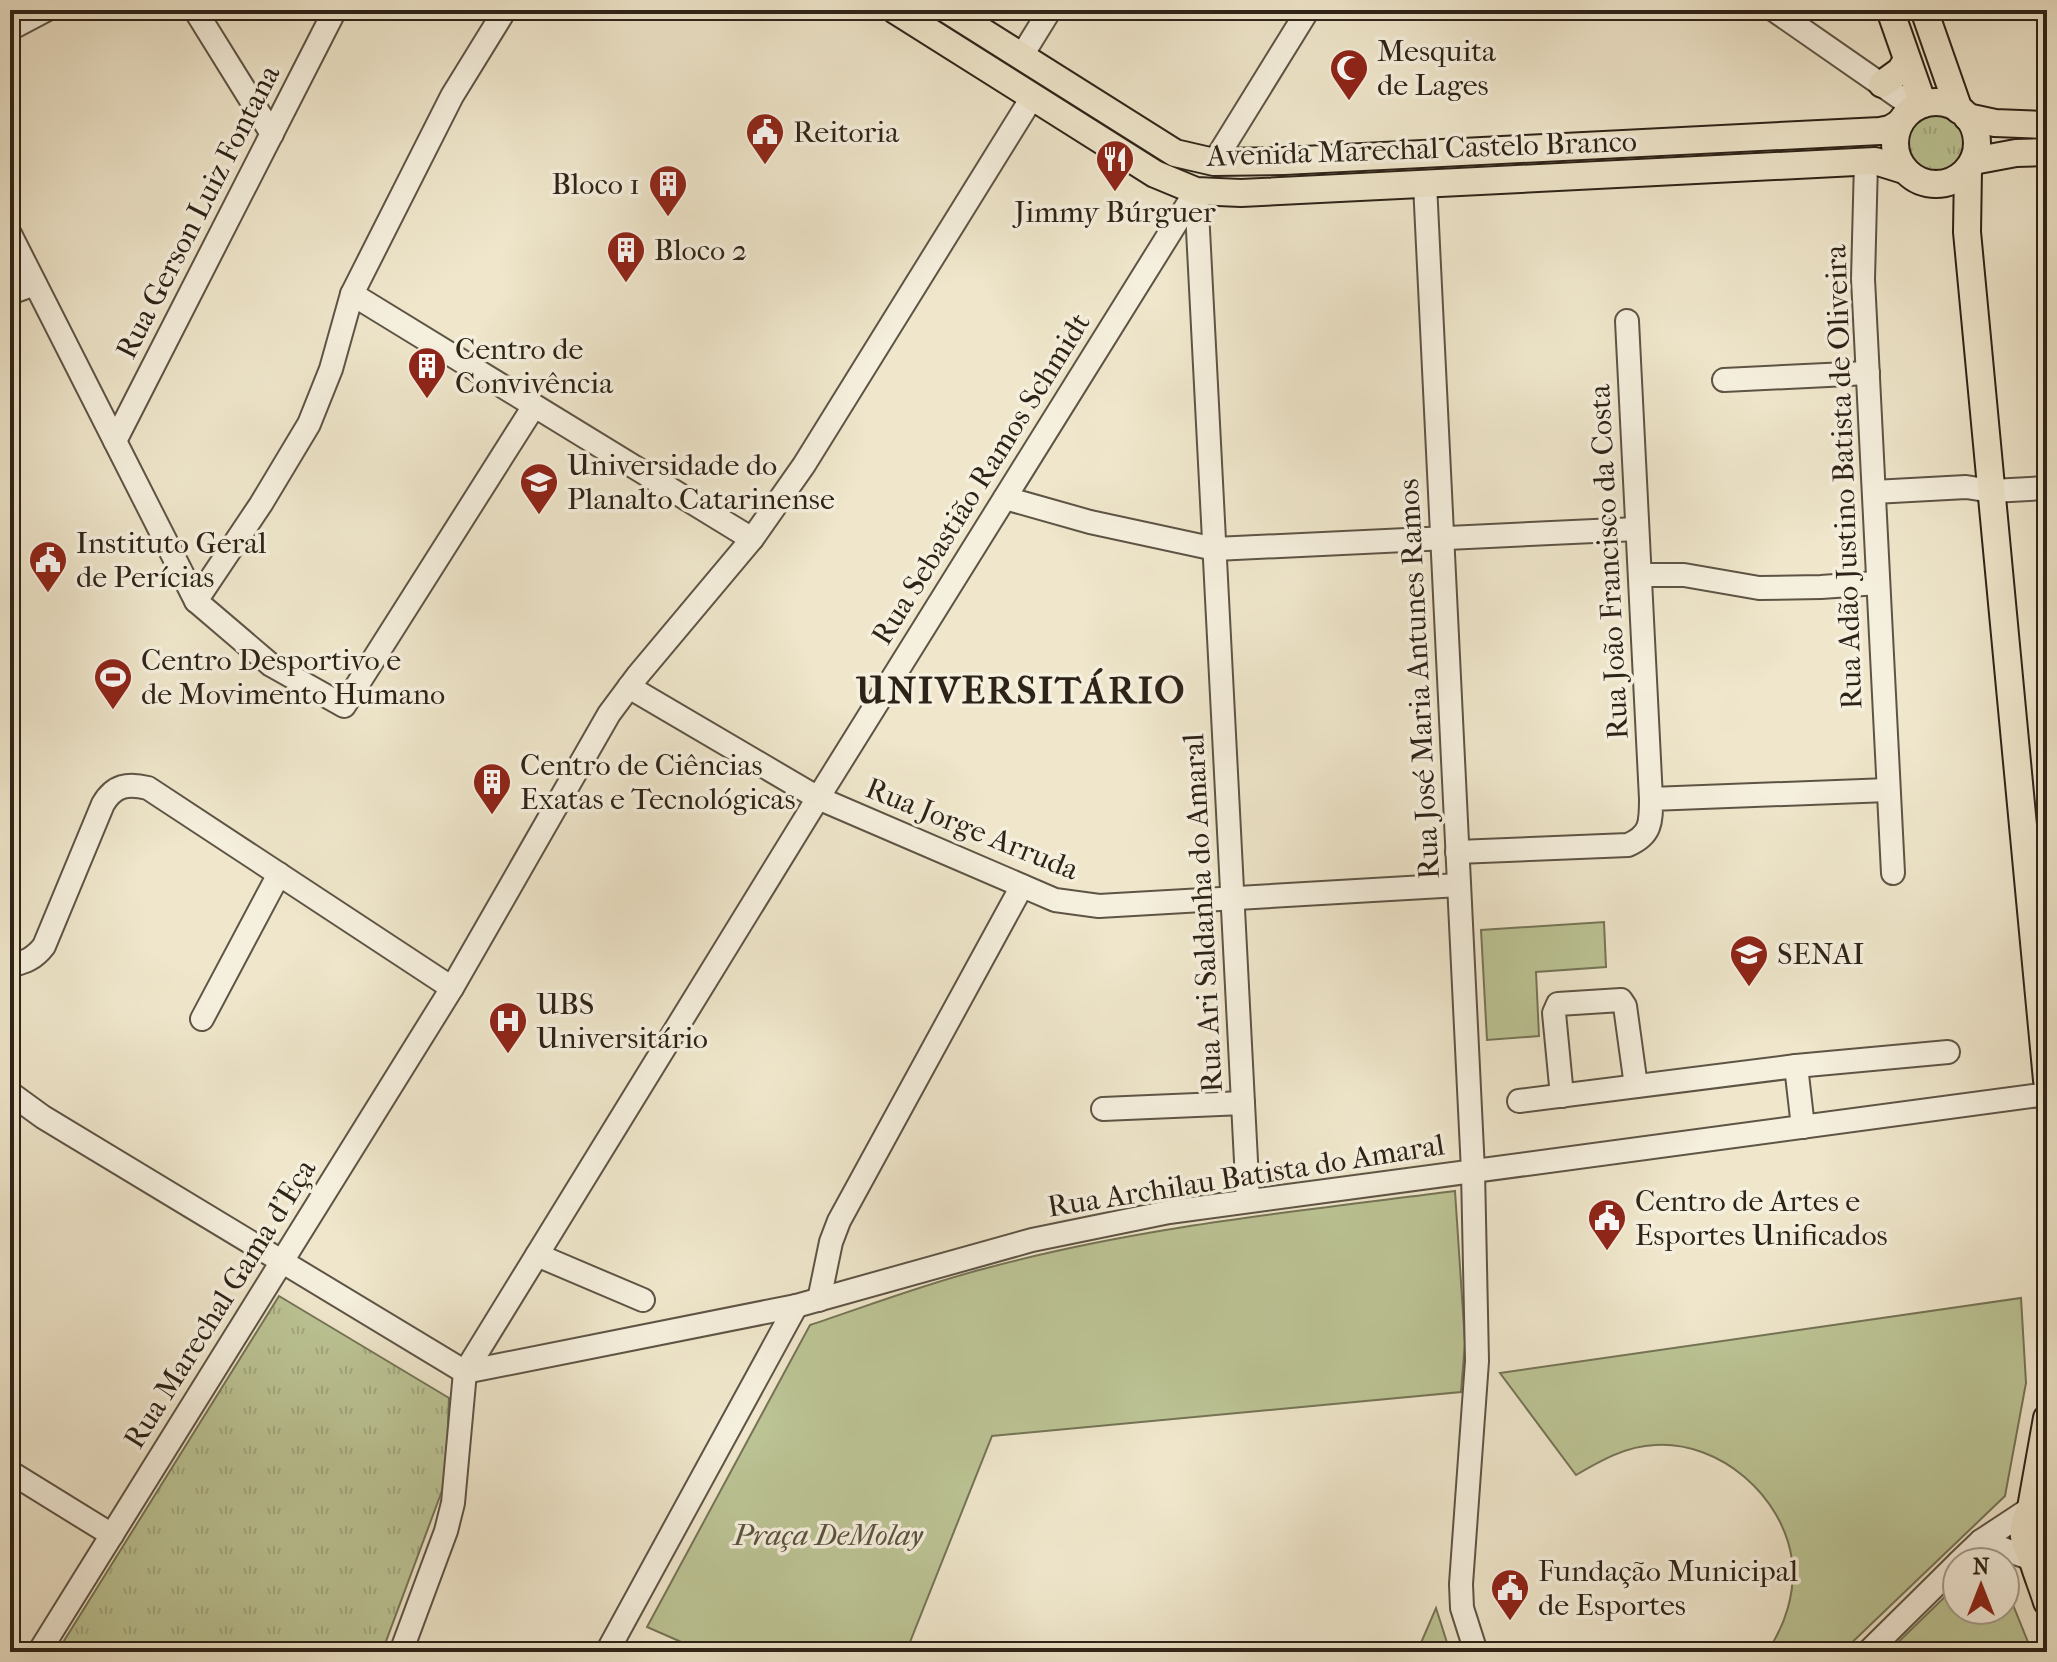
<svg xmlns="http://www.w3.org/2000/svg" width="2057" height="1662" font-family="'IM FELL French Canon',serif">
	<defs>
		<pattern id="grass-tufts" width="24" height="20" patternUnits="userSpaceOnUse" patternTransform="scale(2)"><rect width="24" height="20" fill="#bcc495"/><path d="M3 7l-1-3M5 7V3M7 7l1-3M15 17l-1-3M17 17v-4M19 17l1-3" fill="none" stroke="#a2a880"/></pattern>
	</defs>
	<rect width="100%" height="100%" fill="#efe6cb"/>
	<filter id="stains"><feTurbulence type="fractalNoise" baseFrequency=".0025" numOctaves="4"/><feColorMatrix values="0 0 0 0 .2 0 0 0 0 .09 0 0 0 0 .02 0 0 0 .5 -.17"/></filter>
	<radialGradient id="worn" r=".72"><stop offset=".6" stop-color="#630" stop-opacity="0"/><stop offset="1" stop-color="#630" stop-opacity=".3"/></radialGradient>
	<g fill="url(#grass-tufts)" stroke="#757456" stroke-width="2">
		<circle cx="1936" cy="141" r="29"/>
		<path d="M279,1296L449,1398L446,1480L382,1652H57Z"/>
	</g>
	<g fill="#bcc495" stroke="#757456" stroke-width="2">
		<path d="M1604,922L1606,967L1536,972L1539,1036L1487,1040L1481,930Z"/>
		<path d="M1455,1191L1465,1343L1461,1392L992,1436L906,1652H704L647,1627L810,1325C867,1306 925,1284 983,1269C1137,1227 1298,1211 1455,1191Z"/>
		<path d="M2021,1298L2026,1383L2005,1496L1842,1652H1767C1785,1626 1796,1592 1792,1560C1783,1496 1720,1441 1655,1445C1626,1446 1600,1461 1576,1475L1500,1373Z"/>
		<path d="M1957,1585V1610H2005V1585L2032,1652H1888Z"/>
		<path d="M1436,1608L1450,1652H1417Z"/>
	</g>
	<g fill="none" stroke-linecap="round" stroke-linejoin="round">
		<g stroke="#5e5445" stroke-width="26">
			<g id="minor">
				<path d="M195,10L272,134"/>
				<path d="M505,10L452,96L352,294L752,539L804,465L1033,96"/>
				<path d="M1774,10L1915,108"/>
				<path d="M10,29L46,10"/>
				<path d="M1021,57L1050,10"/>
				<path d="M1214,162L1308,10"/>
				<path d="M1866,162L1863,279L1893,873"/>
				<path d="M1425,184L1473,1171L1477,1361L1461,1584L1462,1608L1476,1652"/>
				<path d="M1196,191L1248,1200"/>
				<path d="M10,234L196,601"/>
				<path d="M10,293L35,284"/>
				<path d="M352,294L331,369L309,424L261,504L196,601L271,665L344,706L534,406"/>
				<path d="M1627,321L1651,799"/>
				<path d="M1724,380L1868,373"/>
				<path d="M115,441L335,10"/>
				<path d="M1874,492L1966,487L1992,491L2047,488"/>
				<path d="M1005,498L1090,522L1215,549L1637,529"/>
				<path d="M1640,575H1684L1759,588L1821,587L1878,583"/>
				<path d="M629,687L818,798L1055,900L1099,906L1459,885"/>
				<path d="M2026,843L2047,842"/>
				<path d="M1457,852L1628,845C1651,835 1651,823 1651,799L1888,790"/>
				<path d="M10,966C25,962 34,959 44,946L103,804C114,785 128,783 148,788L452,988"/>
				<path d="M202,1019L279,874"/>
				<path d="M1796,1066L1803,1127"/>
				<path d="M10,1093L43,1117L465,1372"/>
				<path d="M1562,1096L1554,1013L1558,1004L1621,1000L1625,1006L1636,1086"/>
				<path d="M1519,1101L1796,1066L1948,1052"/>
				<path d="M1103,1109L1243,1103"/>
				<path d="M537,1255L643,1300"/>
				<path d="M819,1300L831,1242L839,1221L1022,886"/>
				<path d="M465,1372L796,1306L1032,1240L1169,1212L2047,1094"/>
				<path d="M10,1472L112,1535"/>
				<path d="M1981,1541L2032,1559"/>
				<path d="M1959,1562L1981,1541L2031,1508"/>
				<path d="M39,1652L452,988L609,714L638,675L752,539"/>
				<path d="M401,1652L446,1531L453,1503L465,1372L818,798L1196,191"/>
				<path d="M607,1652L796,1306"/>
				<path d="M1868,1652L1957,1564"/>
			</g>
		</g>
		<g stroke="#2e2318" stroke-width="30">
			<g id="major">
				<path d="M895,10L1155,174L1196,191L1241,193L1875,161L1904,170"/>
				<path d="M948,10L1175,153L1214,162L1284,161L1880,131L1890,129L1900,123"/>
				<path d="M1890,10L1923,104"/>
				<path d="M1924,10L1959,110"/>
				<path d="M1882,84L1900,71L1907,60"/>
				<circle cx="1936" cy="143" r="41"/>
				<path d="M1967,117L1995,123L2047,125"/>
				<path d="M1973,161L2016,153L2047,152"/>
				<path d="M1968,169L1967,232L2047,1080"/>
				<path d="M2047,1418L2031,1508C2017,1534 2025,1540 2034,1564C2038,1577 2043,1589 2047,1602"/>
			</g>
		</g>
		<use href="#minor" stroke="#f5efdd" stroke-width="22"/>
		<use href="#major" stroke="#efe6cb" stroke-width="26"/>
	</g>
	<defs>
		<g id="mosque-pin" transform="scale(2)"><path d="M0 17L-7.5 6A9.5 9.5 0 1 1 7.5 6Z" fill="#8f2418" stroke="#f5efdd"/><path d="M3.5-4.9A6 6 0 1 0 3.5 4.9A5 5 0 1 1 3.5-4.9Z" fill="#fff"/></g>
		<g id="civic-pin" transform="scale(2)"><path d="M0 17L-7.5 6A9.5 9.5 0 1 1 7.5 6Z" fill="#8f2418" stroke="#f5efdd"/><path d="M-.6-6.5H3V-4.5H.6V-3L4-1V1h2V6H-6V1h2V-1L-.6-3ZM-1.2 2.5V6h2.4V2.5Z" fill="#fff"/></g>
		<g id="restaurant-pin" transform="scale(2)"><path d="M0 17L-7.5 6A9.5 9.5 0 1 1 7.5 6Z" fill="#8f2418" stroke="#f5efdd"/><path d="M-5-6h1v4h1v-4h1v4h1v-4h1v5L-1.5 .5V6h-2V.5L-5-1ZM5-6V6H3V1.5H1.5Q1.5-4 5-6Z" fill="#fff"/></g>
		<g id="building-pin" transform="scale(2)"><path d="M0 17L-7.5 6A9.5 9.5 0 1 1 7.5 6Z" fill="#8f2418" stroke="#f5efdd"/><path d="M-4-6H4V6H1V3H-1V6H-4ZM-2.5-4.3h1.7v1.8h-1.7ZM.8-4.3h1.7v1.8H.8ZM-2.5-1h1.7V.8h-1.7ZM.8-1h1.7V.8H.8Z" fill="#fff"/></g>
		<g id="university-pin" transform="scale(2)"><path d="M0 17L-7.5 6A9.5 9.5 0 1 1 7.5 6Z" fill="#8f2418" stroke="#f5efdd"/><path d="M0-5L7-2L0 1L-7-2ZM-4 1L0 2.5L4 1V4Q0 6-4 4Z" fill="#fff"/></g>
		<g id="stadium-pin" transform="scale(2)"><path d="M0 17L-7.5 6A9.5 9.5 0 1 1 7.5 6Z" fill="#8f2418" stroke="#f5efdd"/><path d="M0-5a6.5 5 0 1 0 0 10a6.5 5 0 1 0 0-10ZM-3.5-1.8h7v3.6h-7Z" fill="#fff"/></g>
		<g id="hospital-pin" transform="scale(2)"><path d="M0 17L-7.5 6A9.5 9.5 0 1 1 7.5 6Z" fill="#8f2418" stroke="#f5efdd"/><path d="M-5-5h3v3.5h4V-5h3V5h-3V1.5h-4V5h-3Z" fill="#fff"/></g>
	</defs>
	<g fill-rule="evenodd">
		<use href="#mosque-pin" x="1349" y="68"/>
		<use href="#civic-pin" x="765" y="132"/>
		<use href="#restaurant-pin" x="1115" y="159"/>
		<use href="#building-pin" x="668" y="184"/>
		<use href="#building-pin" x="626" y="250"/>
		<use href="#building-pin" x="427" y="366"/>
		<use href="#university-pin" x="539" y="482"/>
		<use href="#civic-pin" x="48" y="560"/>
		<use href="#stadium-pin" x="113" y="677"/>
		<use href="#building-pin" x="492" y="782"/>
		<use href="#university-pin" x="1749" y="954"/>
		<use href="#hospital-pin" x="508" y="1021"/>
		<use href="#civic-pin" x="1607" y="1218"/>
		<use href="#civic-pin" x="1510" y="1588"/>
	</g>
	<g text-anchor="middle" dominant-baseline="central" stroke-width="7" stroke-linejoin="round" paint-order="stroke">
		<g font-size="30" fill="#2e2318" stroke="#f5efdd" text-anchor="start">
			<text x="1377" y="51">Mesquita<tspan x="1377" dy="34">de Lages</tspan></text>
			<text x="793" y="132">Reitoria</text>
			<text x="640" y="184" text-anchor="end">Bloco 1</text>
			<text x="1115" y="212" text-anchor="middle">Jimmy Búrguer</text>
			<text x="654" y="250">Bloco 2</text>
			<text x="455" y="349">Centro de<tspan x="455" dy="34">Convivência</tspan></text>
			<text x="567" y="465">Universidade do<tspan x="567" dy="34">Planalto Catarinense</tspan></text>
			<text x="76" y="543">Instituto Geral<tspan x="76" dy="34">de Perícias</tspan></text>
			<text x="141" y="660">Centro Desportivo e<tspan x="141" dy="34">de Movimento Humano</tspan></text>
			<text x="520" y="765">Centro de Ciências<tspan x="520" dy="34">Exatas e Tecnológicas</tspan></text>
			<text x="1777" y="954">SENAI</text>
			<text x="536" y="1004">UBS<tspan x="536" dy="34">Universitário</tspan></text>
			<text x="1635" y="1201">Centro de Artes e<tspan x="1635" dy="34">Esportes Unificados</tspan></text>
			<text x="1538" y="1571">Fundação Municipal<tspan x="1538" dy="34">de Esportes</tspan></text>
		</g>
		<g font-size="30" fill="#2e2318" stroke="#f5efdd">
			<text transform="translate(1422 149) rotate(-2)">Avenida Marechal Castelo Branco</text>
			<text transform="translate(198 212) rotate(-63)">Rua Gerson Luiz Fontana</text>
			<text transform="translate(1844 477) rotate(-92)">Rua Adão Justino Batista de Oliveira</text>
			<text transform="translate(981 479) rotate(-58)">Rua Sebastião Ramos Schmidt</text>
			<text transform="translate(1609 562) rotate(-93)">Rua João Francisco da Costa</text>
			<text transform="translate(1419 679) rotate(-93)">Rua José Maria Antunes Ramos</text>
			<text transform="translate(972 829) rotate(22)">Rua Jorge Arruda</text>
			<text transform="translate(1203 913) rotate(-93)">Rua Ari Saldanha do Amaral</text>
			<text transform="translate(1246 1176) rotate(-9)">Rua Archilau Batista do Amaral</text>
			<text transform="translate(220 1304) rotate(-58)">Rua Marechal Gama d'Eça</text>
		</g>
		<g font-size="30" font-style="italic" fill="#59533e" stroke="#f5efdd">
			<text x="828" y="1535">Praça DeMolay</text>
		</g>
		<g font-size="38" font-weight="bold" letter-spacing="2" fill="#2e2318" stroke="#f5efdd">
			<text x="1021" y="690">UNIVERSITÁRIO</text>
		</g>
	</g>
	<rect width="2057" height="1662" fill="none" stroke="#efe6cb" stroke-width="40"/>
	<rect x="12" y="12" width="2033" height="1638" fill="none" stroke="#2e2318" stroke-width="4"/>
	<rect x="20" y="20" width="2017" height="1622" fill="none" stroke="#2e2318" stroke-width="2"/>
	<g transform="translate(1981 1586)"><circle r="38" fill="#f5efdd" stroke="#a59d8e" stroke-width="2"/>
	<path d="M0-6L14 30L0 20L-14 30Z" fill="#8f2418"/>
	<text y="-12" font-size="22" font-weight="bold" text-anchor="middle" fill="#2e2318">N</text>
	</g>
	<rect width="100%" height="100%" filter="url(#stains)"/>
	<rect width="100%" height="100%" fill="url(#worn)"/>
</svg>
